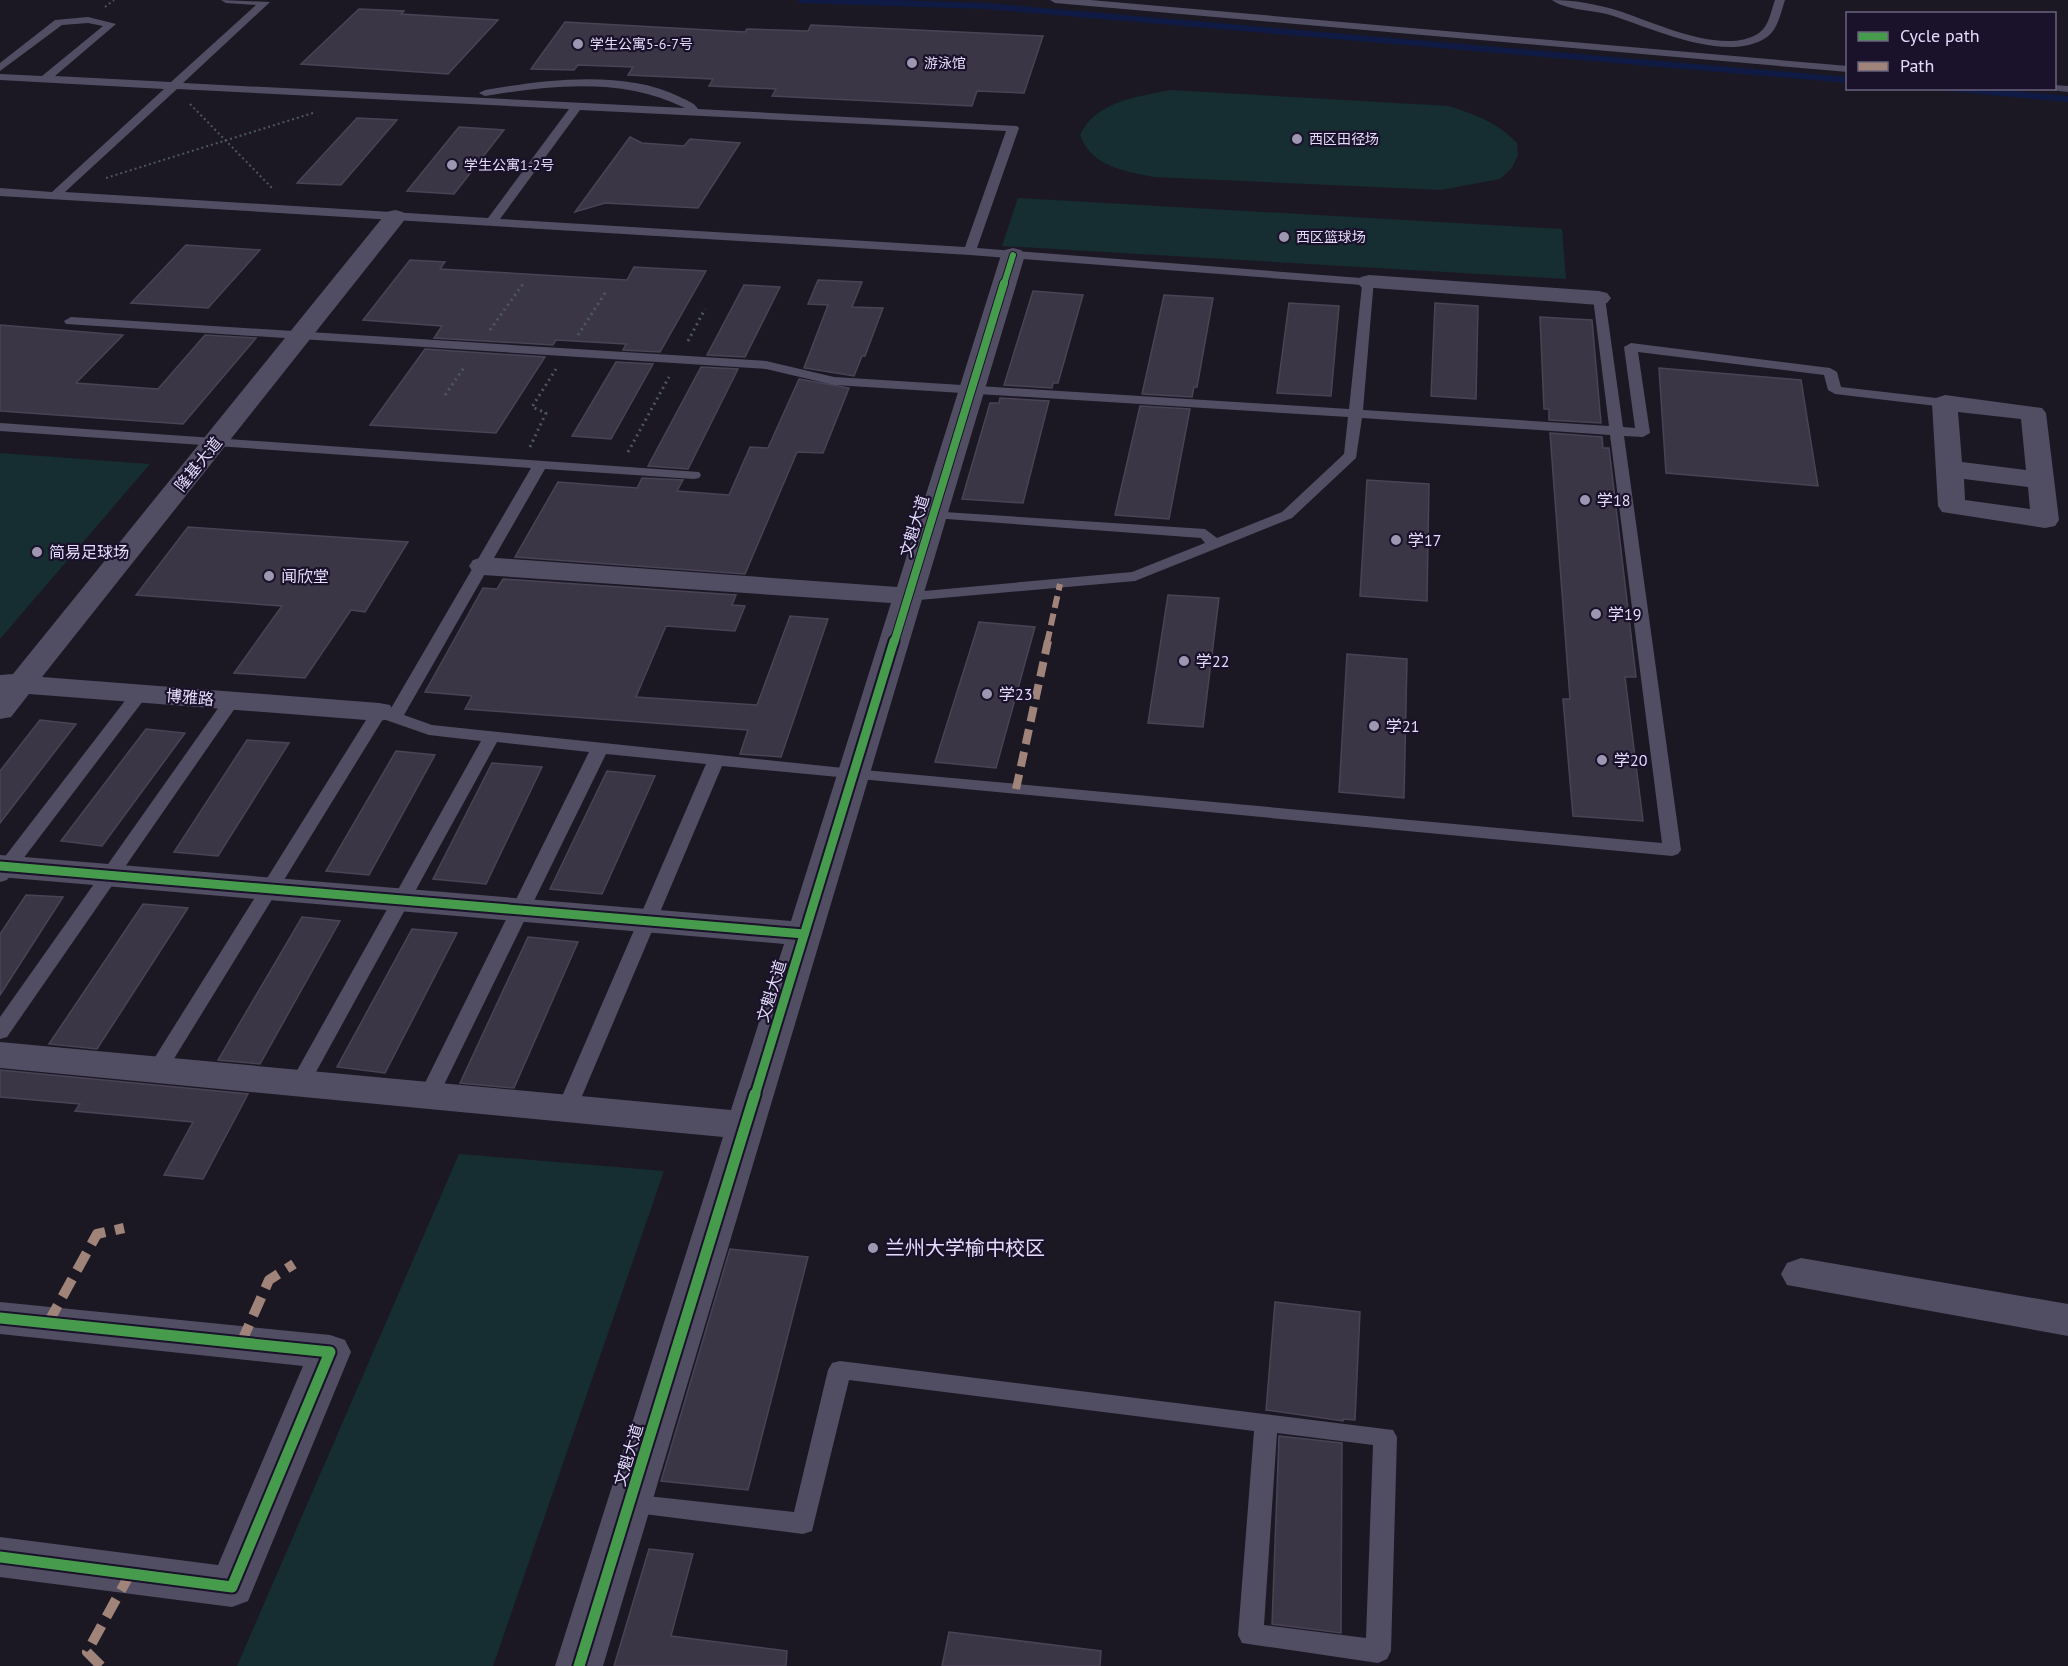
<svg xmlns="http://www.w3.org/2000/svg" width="2068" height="1666" font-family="'PT Sans','Noto Sans SC',sans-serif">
	<rect width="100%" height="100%" fill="#1b1824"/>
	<g fill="#162d31">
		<path d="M1170,90L1449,106C1476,115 1497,122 1517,143L1518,155L1512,168L1500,179L1441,190L1154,177C1124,171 1092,167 1080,135C1096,101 1137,97 1170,90Z"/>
		<path d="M1018,198L1562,229L1566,279L1002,246Z"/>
		<path d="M0,453L150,464L0,639Z"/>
		<path d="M459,1154L664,1171L493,1666H237Z"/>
	</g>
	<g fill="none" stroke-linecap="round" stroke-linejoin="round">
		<g stroke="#0f1b44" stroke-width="6">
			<path d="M801,0L985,6L1848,80"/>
			<path d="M1946,88L2068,99"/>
		</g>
	</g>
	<g fill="#3b3645" stroke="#494356" stroke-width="1.5">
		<path d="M359,9L404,11L401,14L498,20L448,74L301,64Z"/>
		<path d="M565,22L745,32L747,29L808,31L811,25L1043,36L1024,93L977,91L972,106L772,96L776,89L709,86L713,79L628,75L633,67L578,65L574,70L531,69Z"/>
		<path d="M357,118L397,120L341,185L297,183Z"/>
		<path d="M459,127L504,130L454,194L407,191Z"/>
		<path d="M630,137L642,143L684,146L690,139L740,143L698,208L605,203L575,212Z"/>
		<path d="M186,245L260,250L208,308L131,303Z"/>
		<path d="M410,260L445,262L440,269L627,280L634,267L706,271L660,352L623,350L626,344L556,340L553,345L434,338L442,326L363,320Z"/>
		<path d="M818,280L862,282L852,307L883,308L865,356H862L854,376L804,368L828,305L808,304Z"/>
		<path d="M744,285L780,287L745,357L707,355Z"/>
		<path d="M1033,291L1083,295L1058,383H1053L1052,388L1004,385Z"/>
		<path d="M1164,295L1213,298L1197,387H1194L1192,397L1142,394Z"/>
		<path d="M1289,303L1339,306L1331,396L1277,393Z"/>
		<path d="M1435,303L1478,306L1476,399L1431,396Z"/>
		<path d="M1540,317L1592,320L1601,423L1549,420V409H1544Z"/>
		<path d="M0,325L123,335L76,383L158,389L205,335L256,338L183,424L0,411Z"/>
		<path d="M425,349L545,357L496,433L370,425Z"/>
		<path d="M616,362L653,364L611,439L572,436Z"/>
		<path d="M701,367L738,369L688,469L648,466Z"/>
		<path d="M1659,368L1801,380L1818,486L1666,473Z"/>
		<path d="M799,379L849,388L823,453L797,452L745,574L515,557L558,482L637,488L642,478L683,480L677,491L729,495L750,447L768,448Z"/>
		<path d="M1000,398L1049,401L1023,503L962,499L990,403H999Z"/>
		<path d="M1140,406L1190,409L1169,519L1115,515Z"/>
		<path d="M1550,433L1602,437L1603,448H1609L1636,677H1625L1643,821L1573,816L1563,699H1570Z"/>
		<path d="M1367,480L1429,484L1427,601L1360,596Z"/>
		<path d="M188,527L408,542L365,612L351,610L305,678L234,673L282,606L136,595Z"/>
		<path d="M503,579L736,595L732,605L745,606L735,631L666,626L636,697L757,705L790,616L828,619L781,757L740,754L748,730L465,709L472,696L425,692L483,588L497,589Z"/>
		<path d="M1168,595L1219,598L1203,727L1148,723Z"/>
		<path d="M979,622L1035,627L996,768L935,762Z"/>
		<path d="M1347,654L1407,659L1404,798L1339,792Z"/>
		<path d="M40,720L76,724L0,823V771Z"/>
		<path d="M146,729L185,733L102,846L61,841Z"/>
		<path d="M247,740L289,743L218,856L174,852Z"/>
		<path d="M396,751L435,755L369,875L326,871Z"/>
		<path d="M492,763L542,767L486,884L433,879Z"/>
		<path d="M607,771L655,776L602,894L550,889Z"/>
		<path d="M26,895L63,897L0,995V934Z"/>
		<path d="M143,904L188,908L97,1049L49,1044Z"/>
		<path d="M302,917L340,921L260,1064L218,1060Z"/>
		<path d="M412,929L457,933L385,1073L337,1067Z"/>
		<path d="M528,937L578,942L514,1088L460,1083Z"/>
		<path d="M0,1070L248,1094L203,1179L164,1175L193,1122L75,1111L80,1104L0,1097Z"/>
		<path d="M730,1249L808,1257L748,1490L661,1481Z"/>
		<path d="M1275,1302L1360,1312L1355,1420L1343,1419V1421L1266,1410Z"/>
		<path d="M1279,1436L1342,1443L1341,1633L1272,1624Z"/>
		<path d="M649,1549L693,1554L671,1636L787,1651L786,1666H614Z"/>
		<path d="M949,1632L1101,1651L1100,1666H942Z"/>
	</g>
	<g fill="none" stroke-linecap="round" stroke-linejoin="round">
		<g stroke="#4d5665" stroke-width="2" stroke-dasharray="2 3" stroke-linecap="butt">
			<path d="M105,7L114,0"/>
			<path d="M190,104L273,189"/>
			<path d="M106,178L316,112"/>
		</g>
		<g stroke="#4d5665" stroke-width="3" stroke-dasharray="2 4" stroke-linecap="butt">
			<path d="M490,330L523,284"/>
			<path d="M578,335L607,290"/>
			<path d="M688,341L705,309"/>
			<path d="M445,395L465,366"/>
			<path d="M530,447L546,413L532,407L556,369"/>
			<path d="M628,452L669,377"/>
		</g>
		<g fill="#514e64" fill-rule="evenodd">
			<path d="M221,0L270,2L183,83L685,108C623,77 551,85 485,96L479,93L485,90C543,80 625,69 680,97C686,100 695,103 698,109L1017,126L1019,128L977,248L1374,279L1363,410L1609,426L1593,298L1599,294L1605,298L1623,427L1635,428L1624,347L1631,343L1830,368L1837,372L1841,387L1945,399L1952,403L1945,407L1835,394L1828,390L1824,375L1638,352L1650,433L1643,437L1624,436L1681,850L1678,854L1672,856L722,766L577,1108L574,1113L567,1115L560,1113L557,1108L706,764L606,754L439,1095L436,1100L429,1102L422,1100L419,1095L589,752L497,742L310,1083L307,1088L300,1090L293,1088L290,1083L481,741L429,735L383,719L164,1075H150L147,1070L150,1065L371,712L379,707L390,710L531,468L0,431V423L699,472L701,475L699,478L694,479L545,469L404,715L432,725L853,769L1662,843L1610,435L1362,418L1356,458L1292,518L1220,547L1135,581L908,601L900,596L902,593L1132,572L1205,543L1201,538L933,518L926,514L928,511L1205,529L1217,538L1282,512L1344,454L1348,417L834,385L766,369L66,324L64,321L71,317L766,361L834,377L1349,409L1362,285L970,255L0,196V188L52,192L164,89L0,80V74L42,76L103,26L88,23L62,25L0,71V63L55,20L88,17L116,24L55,76L171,82L256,5L226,3ZM177,89L569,109L488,218L65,192ZM580,110L1006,131L965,247L500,219Z"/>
			<path d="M1050,0H1090L1848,66V72L1055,3Z"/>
			<path d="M1552,0C1574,0 1595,4 1616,10C1652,21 1723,57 1759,33C1769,26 1771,11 1775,0H1785C1781,12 1778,29 1767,37C1727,65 1650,27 1610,15C1593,10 1565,10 1552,0Z"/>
			<path d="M2054,85L2068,86V92L2050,90L2049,88H2054Z"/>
			<path d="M140,688L148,693L146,697L7,880L0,882V863L134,689Z"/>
			<path d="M232,696L240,701L7,1037L0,1039V1017L226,697Z"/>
			<path d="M840,1361L1393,1430L1397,1437L1391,1651L1387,1659L1378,1663L1242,1643L1238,1635L1254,1431L849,1380L812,1531L803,1534L620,1511L617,1504L620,1497L629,1494L794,1512L828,1370L832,1363ZM1277,1433L1373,1445L1366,1638L1264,1625Z"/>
		</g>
		<g fill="#514e64" fill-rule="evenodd">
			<path d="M395,210L403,212L406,217L403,222L42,677L379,703L390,705L394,712L390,719L379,721L29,694L11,717L0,719V675L13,674L387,212Z"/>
			<path d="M1013,248L1021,250L1025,255L603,1666H555L723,1137L0,1068V1042L731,1110L784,944L0,877V855L791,921L891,603L483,575L473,572L469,566L473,560L483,557L897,587L1001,255L1005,250Z"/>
			<path d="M1369,275L1599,291L1607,293L1611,298L1607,303L1599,305L1361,287L1357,282L1361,277Z"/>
			<path d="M1945,395L2042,408L2046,413L2059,520L2055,526L2045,528L1942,512L1938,506L1932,403L1936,398ZM1958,412L2021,419L2026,470L1962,462ZM1964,479L2028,487L2030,509L1965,500Z"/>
			<path d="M1801,1258L2068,1304V1336L1787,1285L1781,1274L1787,1263Z"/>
			<path d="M0,1302L330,1335L345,1340L351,1352L248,1601L232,1607L0,1577V1537L218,1565L303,1366L0,1334Z"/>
		</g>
		<path stroke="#a18479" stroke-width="6" stroke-dasharray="12 6" stroke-linecap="butt" d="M1047,643L1060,584"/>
		<path stroke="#a18479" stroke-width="8" stroke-dasharray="15 8" stroke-linecap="butt" d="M1016,789L1048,641"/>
		<g stroke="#a18479" stroke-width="10" stroke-dasharray="20 10" stroke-linecap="butt">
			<path d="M48,1323L97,1234L124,1228"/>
			<path d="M241,1343L269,1280L294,1264"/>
			<path d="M101,1666L87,1652L130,1574"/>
		</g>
		<g stroke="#19122a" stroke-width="8">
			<path id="cycleway-far3" d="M1004,284L1013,255"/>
		</g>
		<g stroke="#19122a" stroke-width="10">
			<path id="cycleway-far2" d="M894,643L1004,283"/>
		</g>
		<g stroke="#19122a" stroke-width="13">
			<g id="cycleway-far1">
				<path d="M0,866L804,934"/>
				<path d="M755,1095L894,641"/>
			</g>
		</g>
		<g stroke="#19122a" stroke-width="15">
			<g id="cycleway">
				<path d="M0,1318L330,1352L232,1587L0,1557"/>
				<path d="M579,1666L755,1094"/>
			</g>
		</g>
		<use href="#cycleway-far3" stroke="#469c4c" stroke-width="6"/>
		<use href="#cycleway-far2" stroke="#469c4c" stroke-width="8"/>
		<use href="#cycleway-far1" stroke="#469c4c" stroke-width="9"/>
		<use href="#cycleway" stroke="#469c4c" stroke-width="11"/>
	</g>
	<g fill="#9e97b1" stroke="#19122a" stroke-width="2">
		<circle cx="578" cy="44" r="6"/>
		<circle cx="912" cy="63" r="6"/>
		<circle cx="1297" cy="139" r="6"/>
		<circle cx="452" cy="165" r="6"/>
		<circle cx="1284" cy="237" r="6"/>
		<circle cx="1585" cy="500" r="6"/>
		<circle cx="1396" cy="540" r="6"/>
		<circle cx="37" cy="552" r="6"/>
		<circle cx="269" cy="576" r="6"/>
		<circle cx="1596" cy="614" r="6"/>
		<circle cx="1184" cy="661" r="6"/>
		<circle cx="987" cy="694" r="6"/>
		<circle cx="1374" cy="726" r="6"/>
		<circle cx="1602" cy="760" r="6"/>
		<circle cx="873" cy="1248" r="6"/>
	</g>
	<g text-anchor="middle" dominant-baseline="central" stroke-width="4.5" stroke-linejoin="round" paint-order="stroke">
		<g font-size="14" fill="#e4dcfd" stroke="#19122a" text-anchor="start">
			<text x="590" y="44">学生公寓5-6-7号</text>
			<text x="924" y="63">游泳馆</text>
			<text x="1309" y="139">西区田径场</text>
			<text x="464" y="165">学生公寓1-2号</text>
			<text x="1296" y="237">西区篮球场</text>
		</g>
		<g font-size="16" fill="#e4dcfd" stroke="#19122a">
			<text transform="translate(198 464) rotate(-51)">隆基大道</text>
			<text transform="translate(914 526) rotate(-73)">文魁大道</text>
			<text transform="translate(190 697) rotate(5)">博雅路</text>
			<text transform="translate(771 991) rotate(-73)">文魁大道</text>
			<text transform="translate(628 1455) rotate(-73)">文魁大道</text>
		</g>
		<g font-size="16" fill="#e4dcfd" stroke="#19122a" text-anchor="start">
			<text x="1597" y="500">学18</text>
			<text x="1408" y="540">学17</text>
			<text x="49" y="552">简易足球场</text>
			<text x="281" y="576">闻欣堂</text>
			<text x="1608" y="614">学19</text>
			<text x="1196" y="661">学22</text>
			<text x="999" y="694">学23</text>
			<text x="1386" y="726">学21</text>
			<text x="1614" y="760">学20</text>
		</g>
		<g font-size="20" fill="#e4dcfd" stroke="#19122a" text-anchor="start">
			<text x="885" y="1248">兰州大学榆中校区</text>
		</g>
	</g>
	<rect x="1846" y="12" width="210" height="78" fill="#19122a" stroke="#6a637e" stroke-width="1.5"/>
	<rect x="1858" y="32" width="30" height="9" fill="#469c4c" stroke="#6a637e" stroke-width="1.5"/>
	<text x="1900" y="42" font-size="18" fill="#e4dcfd">Cycle path</text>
	<rect x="1858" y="62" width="30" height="9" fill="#a18479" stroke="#6a637e" stroke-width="1.5"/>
	<text x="1900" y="72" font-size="18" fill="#e4dcfd">Path</text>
</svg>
